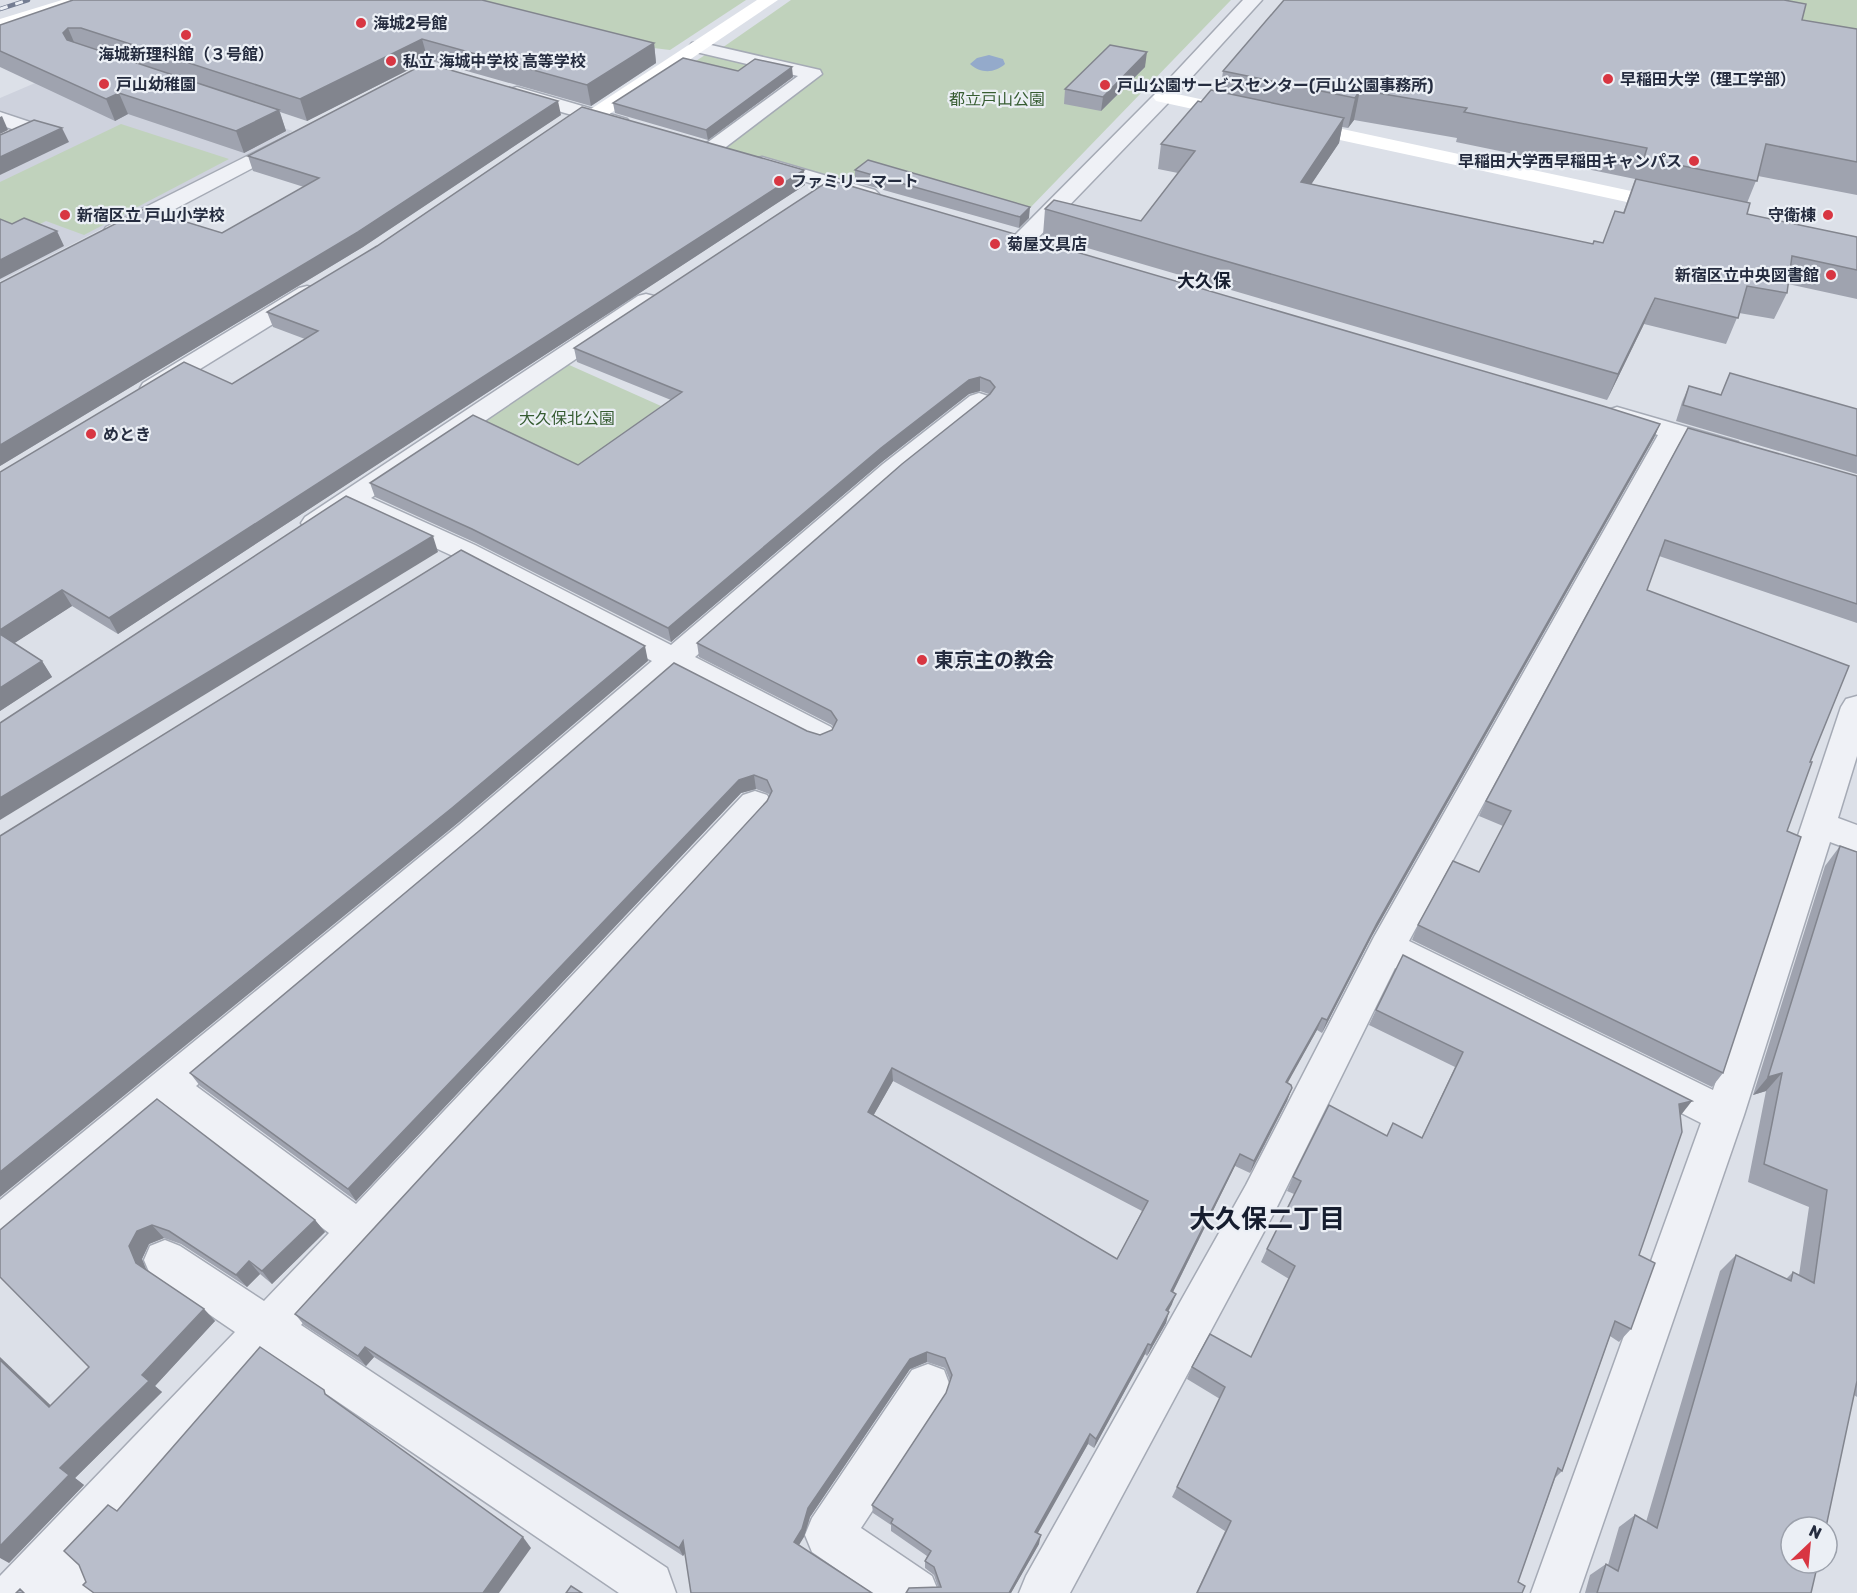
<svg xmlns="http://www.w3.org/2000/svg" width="1857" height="1593" font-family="Rubik,'Noto Sans JP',sans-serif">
	<rect width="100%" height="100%" fill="#dce0e8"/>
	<path fill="#ced2dd" d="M82,63L293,131L0,281V149L47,127L0,110V98Z"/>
	<g fill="#c0d2bc">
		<path d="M469,0H746L670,50L637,46Z"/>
		<path d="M791,0H1231L1028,210L867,167L846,182L720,148L806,74L719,50Z"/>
		<path d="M1679,0H1857V30Z"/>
		<path d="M708,53L758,65L738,79L687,67Z"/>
		<path d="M121,124L229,159L84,235L46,221L20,234L0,226V182Z"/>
		<path d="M567,364L661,406L571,471L475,425Z"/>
	</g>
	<path fill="#94aacb" d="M989,55L1003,59L1005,64C995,73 981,74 970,64L977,58Z"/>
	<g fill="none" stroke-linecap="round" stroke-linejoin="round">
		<g stroke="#a5aab5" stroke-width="3">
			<g id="street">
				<path d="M1243,0H1262L1170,101L1032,244L1024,246L1016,244L1013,239L1016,234L1156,93Z"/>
				<path d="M698,42L820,70L822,74L718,153H704L701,149L704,145L798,76L692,51L689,47L692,43Z"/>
				<path d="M517,87L627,119L630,123L627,127L620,129L510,97L507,93L510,89Z"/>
				<path d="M0,112L39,125L42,129L39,133L0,150V136L15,130L0,125Z"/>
				<path d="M289,135L296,137L299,141L296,145L122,237L114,239L106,237L103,232L106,227Z"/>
				<path d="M762,157L875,190L879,194L875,198L868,200L755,167L752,163L755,159Z"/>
				<path d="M307,286L315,288L319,293L315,298L161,393L152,395L143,393L140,388L143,383L299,288Z"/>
				<path d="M646,294L654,296L658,301L654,306L371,498L475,545L671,645L883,464L970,396L979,393L988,396L992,401L988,406L901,476L695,657L831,727L836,735L831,743L820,747L809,743L676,674L483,843L196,1086L356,1204L743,795L755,791L767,795L772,804L767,813L301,1325L667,1568L676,1593H619L272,1357L79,1562L95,1576L102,1593H0V1576L235,1332L150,1274L144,1260L150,1246L165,1240L180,1246L264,1301L329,1233L168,1110L15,1240L0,1246V1200L459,825L652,661L455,557L353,510C338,520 325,534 305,529L301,523L305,517L638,296Z"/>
				<path d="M1617,407L1738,442L1742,448L1738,454L1729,456L1680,442L1409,941L1713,1090L1841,707L1846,699L1857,696V756L1838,818L1857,825V852L1830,842L1744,1115L1579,1593H1531L1701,1123L1395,968L1274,1213L1070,1593H1019L1026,1576L1246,1185L1374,937L1658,435L1608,420L1604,415L1608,410Z"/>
				<path d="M928,1364L944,1370L950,1386L944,1402L861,1528L932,1576L939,1593H872L812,1552L805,1535L812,1518L912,1370Z"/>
			</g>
		</g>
		<use href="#street" fill="#eff1f6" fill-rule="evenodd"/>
		<g fill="#fff" fill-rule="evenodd">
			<path d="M62,0H89L86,4L0,30V19Z"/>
			<path d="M757,0H778L602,119H588L585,115L588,111Z"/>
			<path d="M1163,91L1246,109L1249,113L1246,117L1239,119L1156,101L1153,97L1156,93Z"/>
			<path d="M1296,119L1673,200L1681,201L1684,206L1681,211L1673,212L1289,129L1286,125L1289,121Z"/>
		</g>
		<g stroke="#747d92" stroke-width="4.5">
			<path id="rail" d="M0,9L28,0"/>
		</g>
		<use href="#rail" stroke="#ebeff5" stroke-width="3" stroke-dasharray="8" stroke-linecap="butt"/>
	</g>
	<g fill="#9fa3af" fill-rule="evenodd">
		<path d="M1802,20L1857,29V195L1758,176L1747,203V214L1857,237V299L1788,284L1787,293L1774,319L1739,313L1726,344L1644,324L1607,400L1043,235L1045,209L1141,221L1178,173L1158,169L1161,144L1201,102L1220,92L1223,71ZM1354,120L1457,138L1456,142L1635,179L1623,213L1603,243L1593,244L1311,184L1339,143L1342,127L1348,128Z"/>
		<path d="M0,25L654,43L656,63L591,106L428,60L307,121L280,112L286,131L244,153L128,114L115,121L0,67Z"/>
		<path d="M1145,67L1101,111L1064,104L1065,89Z"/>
		<path d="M738,71L793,77L708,140L615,113L613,103Z"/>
		<path d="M561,115L363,247L0,466V283L222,233L304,187L253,171L248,156Z"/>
		<path d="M855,170L1029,218L1019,228L855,182Z"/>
		<path d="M805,185L118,634L72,606L14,643L42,661L52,677L0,711V472L232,384L305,339L273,327L267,312Z"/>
		<path d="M574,348L1660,424L1654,438L1372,936L1322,1033L1317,1030L1287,1083L1292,1088L1287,1101L1250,1173L1235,1166L1173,1292L1172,1304L1168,1312L1166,1323L1147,1356L1145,1354L1094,1448L1088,1444L1037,1533L1039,1544L1011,1593H906L938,1587L934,1575L925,1568V1561L927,1556L891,1531V1525L873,1513L872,1505L946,1393L950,1381L945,1368L927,1362L910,1369L810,1517L804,1537L685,1553L683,1556L374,1357L366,1366L304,1325L295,1314L767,801L770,796L769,794L756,789L741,793L356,1201L200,1086L190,1073L807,731L820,735L832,730L833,727L832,725L699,657L697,643L989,394L980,391L969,394L882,462L671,642L476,543L375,497L370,483L578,465L671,400L577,362ZM893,1081L1142,1211L1117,1259L873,1116Z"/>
		<path d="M1689,386L1720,394L1857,409V474L1676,421L1682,402Z"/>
		<path d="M1688,428L1857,476V623L1659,556L1647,590L1810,762L1787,831L1723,1073L1712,1087L1412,940L1418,925L1479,872L1503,826L1479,816L1486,801Z"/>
		<path d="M1840,846L1857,852V1397L1854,1395L1811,1593H1585L1590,1575L1606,1564L1608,1565L1619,1527L1635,1515L1646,1522L1720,1271L1736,1255L1786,1279L1793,1272L1799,1275L1809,1207L1748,1182L1766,1091L1753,1095L1825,866Z"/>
		<path d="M1376,1010L1681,1115L1639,1255L1631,1329L1619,1342L1610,1336L1562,1471L1555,1478L1518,1582L1522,1593H1196L1225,1531L1172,1497L1220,1399L1187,1379L1192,1367L1251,1357L1289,1279L1261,1262L1267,1249L1294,1194L1287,1191L1293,1177L1387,1136L1422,1137L1455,1067L1369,1025Z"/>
		<path d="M315,1220L325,1232L272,1284L260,1274L247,1287L181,1244L164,1238L149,1244L142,1259L146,1270L204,1309L215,1321L155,1386L162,1392L75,1478L84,1485L9,1563L51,1405L89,1367L0,1230Z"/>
	</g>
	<g fill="#82858e">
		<path d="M68,28L77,49L72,54L63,33Z"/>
		<path d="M422,39L428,60L307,121L300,99Z"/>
		<path d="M654,43L656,63L591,106L587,85Z"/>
		<path d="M1147,52L1145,67L1101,111L1103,97Z"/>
		<path d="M792,67L793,77L708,140L706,130Z"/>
		<path d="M1360,90L1354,120L1348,128L1355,98Z"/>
		<path d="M119,93L128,114L115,121L106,99Z"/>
		<path d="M558,101L561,115L363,247L0,466V445Z"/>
		<path d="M279,110L286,131L244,153L236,131Z"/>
		<path d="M2,116L8,130L0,134V117Z"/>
		<path d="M1344,118L1339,143L1296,207L1301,182Z"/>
		<path d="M62,128L69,142L0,175V157Z"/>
		<path d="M804,170L805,185L118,634L109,618Z"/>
		<path d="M1030,207L1029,218L1019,228L1020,217Z"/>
		<path d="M57,231L64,246L0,279V260Z"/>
		<path d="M1655,298L1644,324L1607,400L1618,374Z"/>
		<path d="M980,377V391L969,394L882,462L671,642L668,628L881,448L969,380Z"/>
		<path d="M1660,424L1654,438L1372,936L1322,1033L1327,1020L1377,923Z"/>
		<path d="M433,536L438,552L0,820V798Z"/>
		<path d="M62,590L72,606L7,648L0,636V630Z"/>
		<path d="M645,646L648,661L458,823L0,1197V1172Z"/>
		<path d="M42,661L52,677L0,711V688Z"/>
		<path d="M754,775L756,789L741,793L356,1201L348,1189L739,780Z"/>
		<path d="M1322,1018L1317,1030L1281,1095L1286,1082Z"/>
		<path d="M892,1068L893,1081L868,1125V1112Z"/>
		<path d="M1782,1073L1766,1091L1753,1095L1768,1077Z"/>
		<path d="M1292,1088L1287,1101L1250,1173L1254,1161Z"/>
		<path d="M1692,1101L1681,1115L1668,1119L1679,1104Z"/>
		<path d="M1240,1154L1235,1166L1168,1302L1171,1291Z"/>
		<path d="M315,1220L325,1232L272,1284L262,1271Z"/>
		<path d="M152,1225L164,1238L149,1244L142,1259L149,1276L136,1263L129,1246L137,1231Z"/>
		<path d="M249,1261L260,1274L247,1287L236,1275Z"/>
		<path d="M1176,1294L1172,1304L1163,1321L1166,1310Z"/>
		<path d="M204,1309L215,1321L155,1386L162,1392L75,1478L84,1485L9,1563L0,1558V1546L60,1468L142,1375Z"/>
		<path d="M1169,1312L1166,1323L1147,1356L1151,1345Z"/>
		<path d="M1148,1344L1145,1354L1094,1448L1096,1439Z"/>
		<path d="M365,1347L374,1357L366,1366L358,1356Z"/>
		<path d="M927,1352V1362L910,1369L810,1517L804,1537L796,1550L794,1542L808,1508L910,1359Z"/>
		<path d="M0,1357L64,1418L49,1407L0,1360Z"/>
		<path d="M1090,1434L1088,1444L1034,1540L1035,1532Z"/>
		<path d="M1041,1535L1039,1544L1011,1593H1009Z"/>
		<path d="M523,1537L531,1548L499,1593H483Z"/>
		<path d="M683,1541L687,1550L683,1556L679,1548Z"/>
	</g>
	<g fill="#b9becb" stroke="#82858e" stroke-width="1.5" fill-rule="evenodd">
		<path d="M73,0H482L654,43L587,85L422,39L300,99L81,28H68L63,33L67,40L279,110L236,131L119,93L106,99L0,51V25Z"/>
		<path d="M1284,0H1784L1806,4L1802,20L1857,29V162L1766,144L1757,181L1644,158L1647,148L1464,112L1467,108L1360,90L1355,98L1223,71Z"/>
		<path d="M1110,45L1147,52L1103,97L1065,89Z"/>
		<path d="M683,58L738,71L755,59L792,67L706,130L613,103Z"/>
		<path d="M426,63L558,101L358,232L0,445V283L144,209L222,233L319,178L248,156Z"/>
		<path d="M1211,90L1344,118L1301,182L1593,244L1594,241L1603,243L1615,211L1624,213L1636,179L1750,203L1747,214L1857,237V270L1792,256L1787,293L1747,286L1738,318L1655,298L1618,374L1045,209L1054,200L1141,221L1195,151L1161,144L1198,101L1201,102Z"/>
		<path d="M582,107L804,170L109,618L62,590L0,630V472L184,362L232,384L318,331L267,312L377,246Z"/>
		<path d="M34,120L62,128L0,157V135Z"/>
		<path d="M868,160L1030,207L1020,217L855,170Z"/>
		<path d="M830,180L1603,406L1660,424L1377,923L1327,1020L1322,1018L1286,1082L1291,1085L1292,1088L1254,1161L1240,1154L1171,1291L1176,1294L1166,1310L1169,1312L1151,1345L1148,1344L1096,1439L1090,1434L1035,1532L1041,1535L1009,1593H906L909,1588L941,1587L934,1567L925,1561L931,1551L891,1523L893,1519L872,1505L946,1393L952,1375L945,1358L927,1352L910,1359L808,1508L802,1529L794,1542L872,1593H691L683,1541L679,1548L365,1347L358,1356L295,1314L767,801L772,791L767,780L754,775L739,780L348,1189L190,1073L479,831L674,663L807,731L820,735L832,730L837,720L831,711L697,643L902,464L990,394L995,387L990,381L980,377L969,380L881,448L668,628L472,529L370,483L473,415L578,465L682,392L574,348ZM892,1068L1148,1201L1117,1259L868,1112Z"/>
		<path d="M24,218L57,231L0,260V219L12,224Z"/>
		<path d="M1730,373L1857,409V456L1683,405L1689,386L1721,395Z"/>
		<path d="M1688,428L1857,476V604L1665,540L1647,590L1849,666L1810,762H1812L1787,831L1801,837L1723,1073L1418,925L1453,861L1479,872L1511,811L1486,801Z"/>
		<path d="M346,496L433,536L0,798V723Z"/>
		<path d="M461,550L645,646L452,808L0,1172V836Z"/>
		<path d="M0,634L42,661L0,688Z"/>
		<path d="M1840,846L1857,852V1381L1826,1527H1791V1563H1818L1811,1593H1597L1606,1564L1618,1571L1635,1515L1657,1528L1736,1255L1791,1281L1793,1272L1814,1283L1827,1190L1764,1164L1782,1073L1768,1077Z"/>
		<path d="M1403,955L1692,1101L1679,1104L1682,1132L1639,1255L1655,1263L1631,1329L1615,1321L1562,1471L1558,1468L1518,1582L1525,1586L1522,1593H1197L1231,1521L1177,1487L1225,1387L1192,1367L1210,1334L1251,1357L1295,1266L1267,1249L1301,1181L1293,1177L1329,1105L1387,1136L1393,1123L1422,1138L1463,1052L1376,1010Z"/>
		<path d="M157,1099L315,1220L262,1271L249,1261L236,1275L169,1231L152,1225L137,1231L129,1246L136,1263L204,1309L142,1375L149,1381L60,1468L69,1475L0,1546V1360L49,1407L89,1367L0,1277V1230Z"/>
		<path d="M260,1347L324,1390L325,1394L523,1537L483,1593H94L83,1585L86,1582L79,1565L64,1551L108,1505L117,1511Z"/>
		<path d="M571,1586L582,1593H566Z"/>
		<path d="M20,1589L24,1593H16Z"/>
	</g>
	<g fill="#d83642" stroke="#ebeff5" stroke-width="2">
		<circle cx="361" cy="23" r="6"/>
		<circle cx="186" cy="35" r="6"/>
		<circle cx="391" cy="61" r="6"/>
		<circle cx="1608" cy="79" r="6"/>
		<circle cx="104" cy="84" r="6"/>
		<circle cx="1105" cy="85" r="6"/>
		<circle cx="1694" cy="161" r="6"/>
		<circle cx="779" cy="181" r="6"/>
		<circle cx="65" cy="215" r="6"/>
		<circle cx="1828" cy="215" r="6"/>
		<circle cx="995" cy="244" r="6"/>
		<circle cx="1831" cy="275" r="6"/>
		<circle cx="91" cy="434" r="6"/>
		<circle cx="922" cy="660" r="6"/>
	</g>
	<g text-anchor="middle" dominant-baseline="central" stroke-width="4.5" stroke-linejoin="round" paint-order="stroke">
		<g font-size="16" font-weight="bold" fill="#252c3f" stroke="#ebeff5" text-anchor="start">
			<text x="373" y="23">海城2号館</text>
			<text x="186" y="54" text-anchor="middle">海城新理科館（３号館）</text>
			<text x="403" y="61">私立 海城中学校 高等学校</text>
			<text x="1620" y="79">早稲田大学（理工学部）</text>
			<text x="116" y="84">戸山幼稚園</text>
			<text x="1117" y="85">戸山公園サービスセンター(戸山公園事務所)</text>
			<text x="1682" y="161" text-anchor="end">早稲田大学西早稲田キャンパス</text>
			<text x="791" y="181">ファミリーマート</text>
			<text x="77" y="215">新宿区立 戸山小学校</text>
			<text x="1816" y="215" text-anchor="end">守衛棟</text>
			<text x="1007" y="244">菊屋文具店</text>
			<text x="1819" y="275" text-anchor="end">新宿区立中央図書館</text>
			<text x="103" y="434">めとき</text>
		</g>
		<g font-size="16" fill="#365c31" stroke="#ebeff5">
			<text x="997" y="99">都立戸山公園</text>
			<text x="567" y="418">大久保北公園</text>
		</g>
		<g font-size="18" font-weight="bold" fill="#171e2f" stroke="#ebeff5">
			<text x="1204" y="281">大久保</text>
		</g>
		<g font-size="20" font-weight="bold" fill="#252c3f" stroke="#ebeff5" text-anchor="start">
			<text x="934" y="660">東京主の教会</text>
		</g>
		<g font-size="26" font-weight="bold" fill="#171e2f" stroke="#ebeff5">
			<text x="1267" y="1219">大久保二丁目</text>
		</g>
	</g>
	<g transform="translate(1809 1545) rotate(26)"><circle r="28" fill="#ebeff5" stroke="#9ca1ac" stroke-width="1.5"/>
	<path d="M0-4.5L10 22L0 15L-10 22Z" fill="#d83642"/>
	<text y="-9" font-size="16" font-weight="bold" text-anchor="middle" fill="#252c3f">N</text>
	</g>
</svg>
